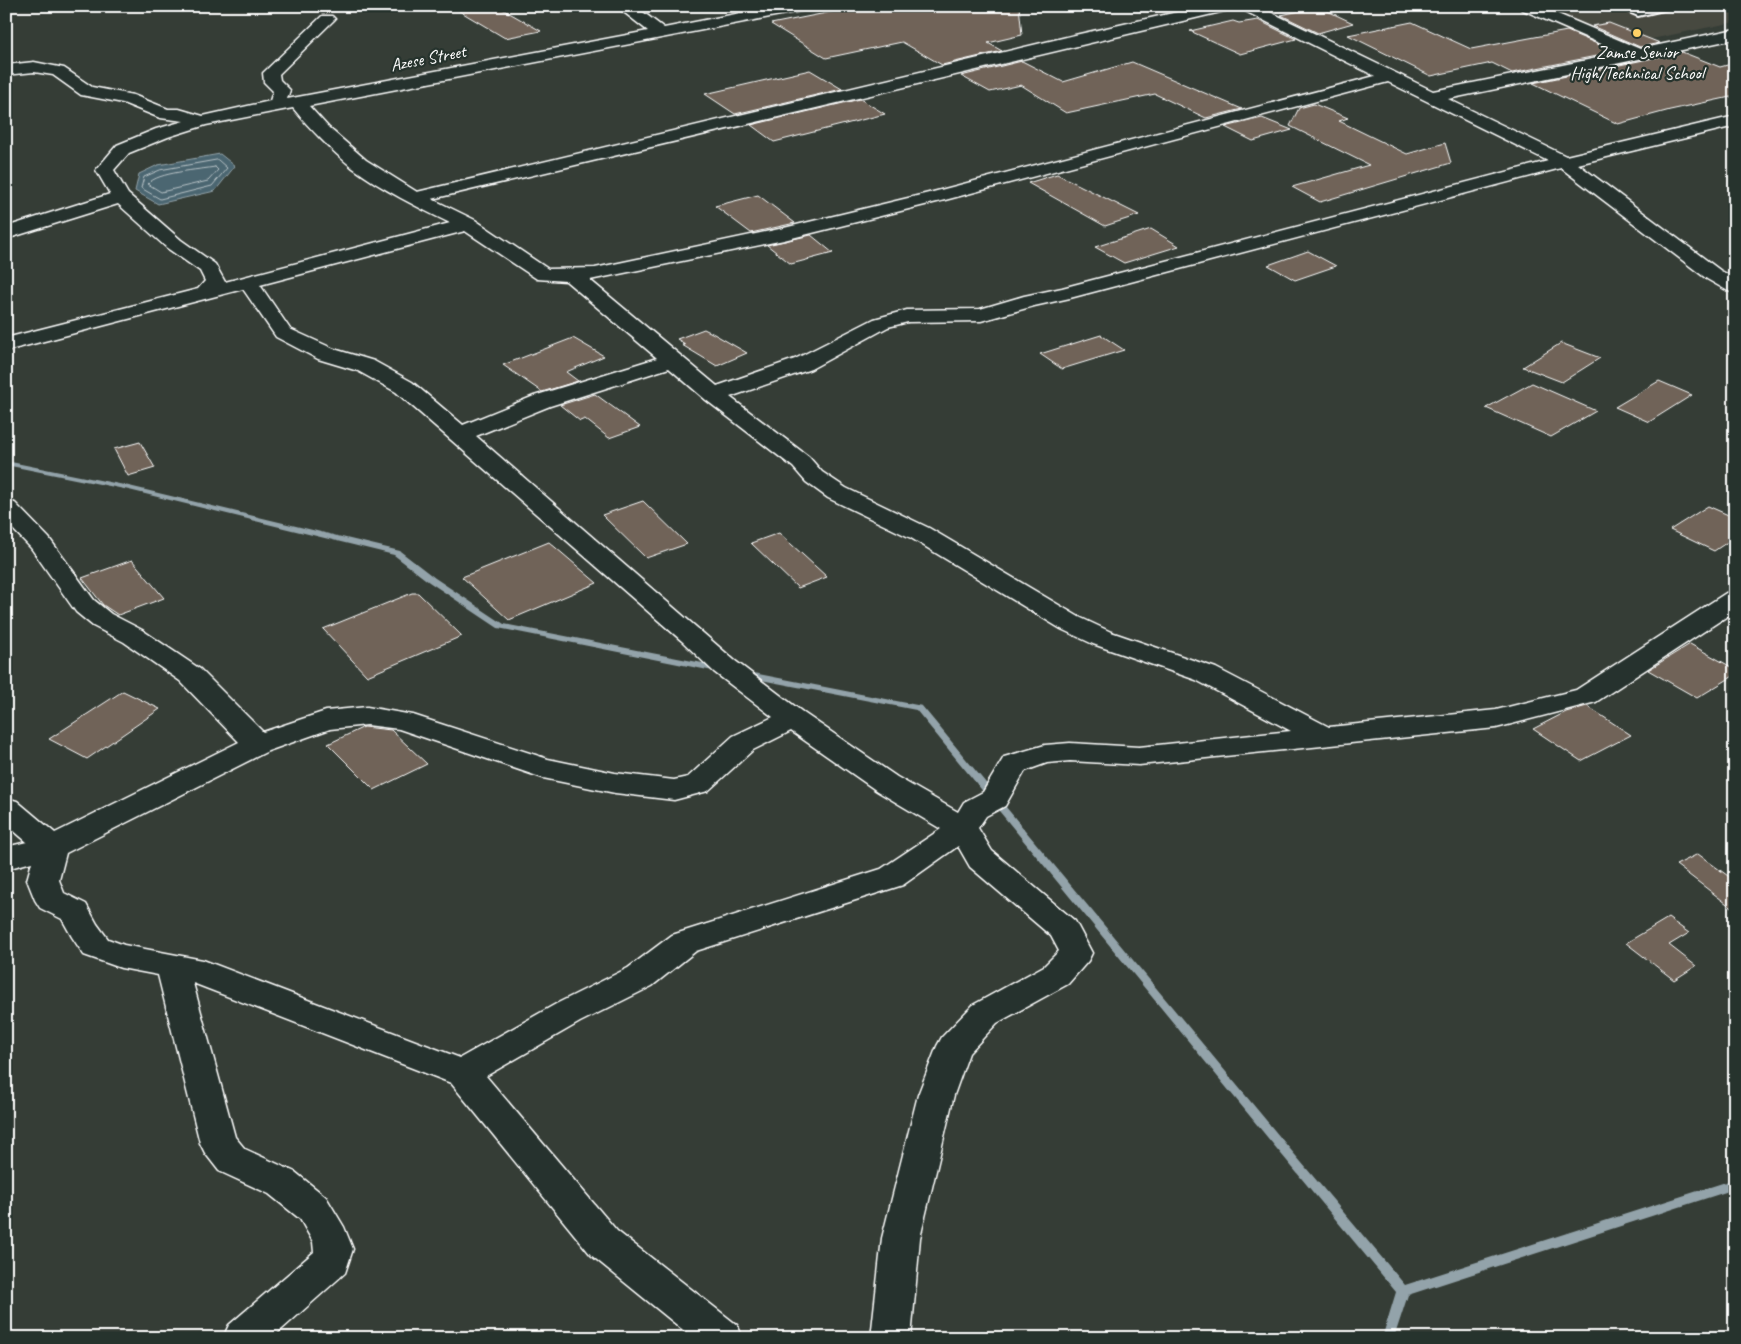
<svg xmlns="http://www.w3.org/2000/svg" width="1741" height="1344" font-family="Caveat,sans-serif">
	<rect width="100%" height="100%" fill="#353d36"/>
	<filter id="ink" filterUnits="userSpaceOnUse"><feTurbulence type="fractalNoise" baseFrequency=".02" numOctaves="2"/><feDisplacementMap in="SourceGraphic" scale="10" xChannelSelector="R" yChannelSelector="G"/><feConvolveMatrix kernelMatrix="1 2 1 2 8 2 1 2 1" color-interpolation-filters="sRGB"/></filter>
	<g filter="url(#ink)">
		<path fill="#464940" d="M1532,6H1735V22L1622,45Z"/>
		<path fill="#4b6671" stroke="#93a3aa" d="M220,154L235,166L215,191L158,204L135,191L139,174L158,165Z"/>
		<g fill="none" stroke-linecap="round" stroke-linejoin="round">
			<g stroke="#b7c2c6" stroke-width="1">
				<path d="M218,160L227,168L212,186L160,199L141,188L144,177L160,170Z"/>
				<path d="M215,167L218,170L208,181L161,192L148,184C157,172 199,170 215,167Z"/>
			</g>
			<g fill="#93a3aa" fill-rule="evenodd">
				<path d="M6,461L129,486L400,551L435,578L504,624L718,666L722,669L718,672L498,628L429,582L394,555L129,490L6,465Z"/>
				<path d="M743,671L922,706L1285,1143L1405,1285L1735,1179V1189L1408,1295L1394,1338H1382L1396,1292L1277,1149L916,710L740,676L739,674L740,672Z"/>
			</g>
		</g>
		<g fill="#6f6459" stroke="#fff">
			<path d="M451,6H497L541,31L505,38Z"/>
			<path d="M861,6H1019L1022,35L988,43L1002,51L942,65L902,42L826,58L771,24Z"/>
			<path d="M1319,7L1353,23L1318,33L1281,15Z"/>
			<path d="M1258,20L1296,39L1240,54L1190,31L1233,21L1239,23Z"/>
			<path d="M1412,22L1471,49L1567,31L1616,52L1512,73L1492,63L1431,76L1348,35Z"/>
			<path d="M1609,23L1660,43L1640,47L1592,26Z"/>
			<path d="M1682,52L1720,67L1735,63V96L1670,110L1618,124L1533,83Z"/>
			<path d="M1022,61L1063,82L1132,62L1242,109L1206,118L1155,94L1066,113L1021,85L990,92L961,76Z"/>
			<path d="M810,70L842,89L735,114L705,94Z"/>
			<path d="M860,99L885,114L774,142L751,125Z"/>
			<path d="M1314,104L1348,118L1339,121L1407,154L1445,143L1451,163L1320,202L1292,187L1369,165L1290,126L1299,108Z"/>
			<path d="M1262,118L1292,130L1253,141L1225,127Z"/>
			<path d="M1057,174L1139,215L1105,226L1028,183Z"/>
			<path d="M758,195L795,223L751,233L715,206Z"/>
			<path d="M1151,229L1179,246L1124,263L1095,247Z"/>
			<path d="M811,235L833,253L791,264L767,245Z"/>
			<path d="M1308,251L1336,266L1295,280L1268,265Z"/>
			<path d="M704,329L714,334L747,353L717,366L682,345L685,344L677,339Z"/>
			<path d="M1101,335L1124,350L1062,369L1040,354Z"/>
			<path d="M573,338L604,356L566,372L578,381L542,392L503,365Z"/>
			<path d="M1561,343L1600,358L1562,382L1523,367Z"/>
			<path d="M1659,381L1692,395L1649,422L1615,407Z"/>
			<path d="M1532,383L1596,411L1551,437L1486,408Z"/>
			<path d="M595,394L640,427L609,438L585,419L580,421L560,405Z"/>
			<path d="M140,442L155,468L128,476L114,449Z"/>
			<path d="M643,501L687,544L646,558L602,515Z"/>
			<path d="M1708,506L1735,518V537L1714,551L1670,530Z"/>
			<path d="M779,533L827,577L798,588L751,543Z"/>
			<path d="M549,542L597,583L509,620L462,577Z"/>
			<path d="M132,560L164,598L118,615L103,605L82,578Z"/>
			<path d="M412,593H418L462,636L367,676L323,629Z"/>
			<path d="M1690,644L1735,669V675L1697,698L1648,670Z"/>
			<path d="M123,691L160,709L87,759L49,739Z"/>
			<path d="M1587,706L1631,735L1581,761L1533,729L1566,712Z"/>
			<path d="M364,727L391,730L427,764L374,790L328,744Z"/>
			<path d="M1698,854L1735,881V910L1676,865Z"/>
			<path d="M1668,918L1689,933L1669,945L1696,966L1674,980L1626,943Z"/>
		</g>
		<g fill="none" stroke-linecap="round" stroke-linejoin="round">
			<g stroke="#fff" stroke-width="4">
				<path id="lane" d="M1615,6H1626L1639,12L1664,6H1680L1638,16Z"/>
			</g>
			<g stroke="#fff" stroke-width="3">
				<path id="street" d="M616,6H635L664,28L776,6H808L806,9L801,11L309,106L329,128L366,160L417,192L1075,35L1204,6H1232L1230,9L1225,11L432,199L475,220L548,269L595,268L784,228L933,192L1375,76L1241,9L1239,6H1258L1433,91L1622,53L1521,9L1519,6H1539L1640,49L1735,29V39L1448,99L1566,156L1735,116V126L1578,164L1721,271L1735,278V293L1728,291L1707,279L1561,168L1070,298L1034,306L981,321L908,322L888,327L811,369L730,397L809,457L822,472L846,488L929,528L1079,617L1111,632L1216,668L1329,727L1496,710L1576,690L1726,593L1735,591V611L1596,702L1496,728L1139,765L1070,761L1047,763L1025,771L1005,806L986,816L978,828L992,851L1075,921L1092,953L1088,961L1068,984L997,1023L969,1053L954,1095L920,1238L911,1338H871L882,1238L918,1095L937,1046L942,1037L973,1005L1044,966L1059,951L1051,936L970,867L958,846L903,885L696,951L652,986L580,1022L486,1076L617,1231L737,1325L743,1338H693L591,1255L451,1083L193,983L235,1137L245,1149L295,1172L326,1197L344,1227L353,1249L345,1273L272,1338H223L229,1325L314,1252L313,1242L300,1219L269,1194L219,1171L205,1153L200,1143L158,975L121,968L84,955L72,937L62,919L40,908L35,900L27,880L32,862L6,869V847L27,842L6,824V798L17,801L55,833L239,742L180,681L124,642L93,626L76,612L31,548L6,522V501L15,503L49,538L94,600L111,614L142,630L200,669L263,732L326,711L367,707L413,715L548,759L615,773L674,780L688,777L733,736L773,717L714,672L682,641L396,392L358,371L318,359L276,337L243,289L6,351V338L198,289L205,281L200,271L167,248L118,204L6,239V227L110,194L96,170L117,145L156,129L184,121L160,118L123,103L81,95L53,75L34,72L6,75V65L34,62L64,68L92,87L133,95L168,109H179L203,116L270,101L273,91L264,82L263,73L322,16H332L335,19L279,74L280,80L290,90L287,99L648,31ZM1388,82L1548,161L1062,288L1024,296L980,309L907,310L874,319L795,359L717,386L590,280L784,240L945,200ZM293,108C311,130 331,150 353,168C383,190 417,207 450,223L225,282L215,264L181,240L128,194L114,170L129,153L168,137L206,125ZM465,231L537,279L566,281L657,358L534,396L463,425L412,382L374,361L334,349L290,329L260,285ZM669,368L706,400L793,467L806,482L828,498L911,538L1061,629L1093,644L1196,680L1291,731L1139,747L1070,743L1045,745L1004,757L983,792L964,802L958,812L897,777L805,714L734,660L476,436L550,406ZM367,725L399,729L543,778L615,793L674,800L708,791L753,750L791,731L877,791L941,829L881,869L672,935L628,968L556,1004L460,1058L203,960L124,945L108,939L97,924L86,904L64,893L59,880L66,853L268,751L330,729Z"/>
			</g>
			<use href="#lane" fill="#26332d" fill-rule="evenodd"/>
			<use href="#street" fill="#26332d" fill-rule="evenodd"/>
		</g>
	</g>
	<circle fill="#ffd166" stroke="#26332d" stroke-width="2" cx="1637" cy="33" r="5"/>
	<g text-anchor="middle" dominant-baseline="central" stroke-width="4.5" stroke-linejoin="round" paint-order="stroke">
		<g font-size="18" fill="#fff" stroke="#26332d">
			<text x="1637" y="52">Zamse Senior<tspan x="1637" dy="21">High/Technical School</tspan></text>
		</g>
		<g font-size="18" fill="#fff" stroke="#26332d">
			<text transform="translate(428 58) rotate(-11)">Azese Street</text>
		</g>
	</g>
	<rect width="1741" height="1344" fill="none" stroke="#26332d" stroke-width="25"/>
	<rect x="12" y="12" width="1716" height="1319" fill="none" stroke="#fff" stroke-width="2" filter="url(#ink)"/>
</svg>
